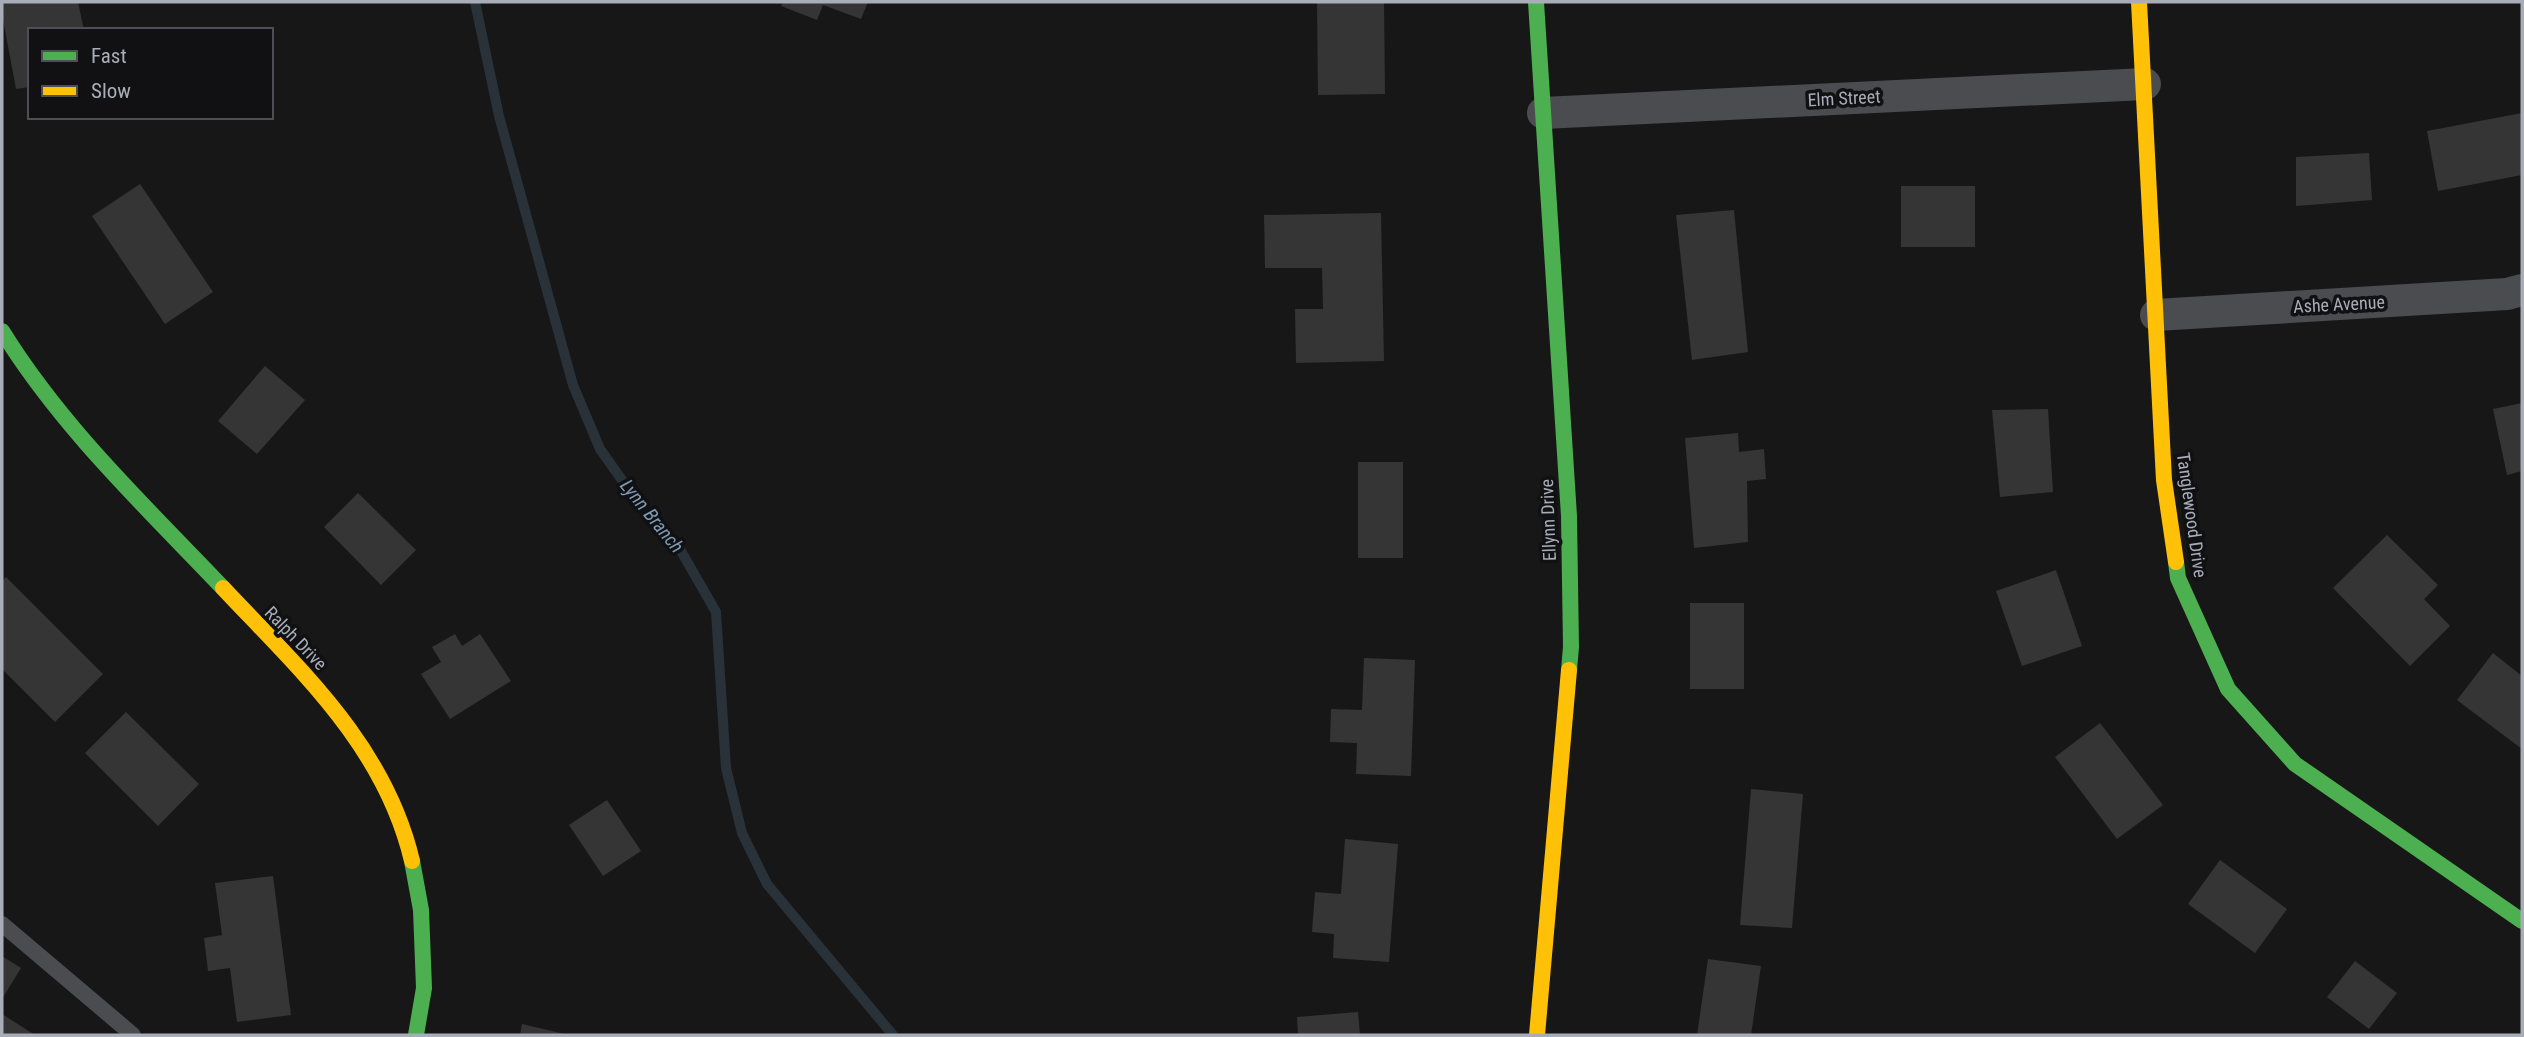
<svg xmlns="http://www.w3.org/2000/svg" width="2524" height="1037" font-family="'Roboto Condensed',sans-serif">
	<rect width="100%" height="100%" fill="#171717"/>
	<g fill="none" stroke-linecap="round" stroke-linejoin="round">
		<path stroke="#2a3239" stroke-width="10" d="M475,2L499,116L573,385L600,449L644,511L681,551L716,612L726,768L742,833L767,884L893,1035"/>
	</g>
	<g fill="#353536">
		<path d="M2,2H78L84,30H30V87L16,89L2,14Z"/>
		<path d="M783,2H868L861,19L823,5L817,20L781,6Z"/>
		<path d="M1317,2H1384L1385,94L1318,95Z"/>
		<path d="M2522,113V175L2438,191L2427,131Z"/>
		<path d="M2369,153L2372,200L2296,206V157Z"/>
		<path d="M140,184L213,292L165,324L92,216Z"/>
		<rect x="1901" y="186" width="74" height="61"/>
		<path d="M1734,210L1748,352L1692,360L1676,215Z"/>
		<path d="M1381,213L1384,361L1296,363L1295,309H1323L1322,268H1265L1264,215Z"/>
		<path d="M265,366L305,400L257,454L218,421Z"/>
		<path d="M2522,403V471L2507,475L2493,409Z"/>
		<path d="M2048,409L2053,492L2000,497L1992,410Z"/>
		<path d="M1738,433L1739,452L1764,449L1766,479L1747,481L1748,542L1694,548L1685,438Z"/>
		<rect x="1358" y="462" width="45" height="96"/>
		<path d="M358,493L416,550L381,585L324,527Z"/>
		<path d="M2387,535L2438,585L2424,599L2450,626L2410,666L2333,588Z"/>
		<path d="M2056,570L2082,646L2022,666L1996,591Z"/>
		<path d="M6,577L103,674L55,722L2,669V581Z"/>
		<rect x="1690" y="603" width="54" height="86"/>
		<path d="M455,634L462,646L480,634L511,681L450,719L421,674L441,662L432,647Z"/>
		<path d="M2493,653L2522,676V749L2457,700Z"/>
		<path d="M1364,658L1415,660L1411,776L1356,774L1357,743L1330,742L1331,709L1362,710Z"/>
		<path d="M126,712L199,784L158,826L85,753Z"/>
		<path d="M2100,723L2163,805L2117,839L2055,757Z"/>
		<path d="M1751,789L1803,794L1792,928L1740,925Z"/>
		<path d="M607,800L641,851L603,876L569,825Z"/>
		<path d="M1345,839L1398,844L1389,962L1333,958L1334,934L1312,932L1315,892L1341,894Z"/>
		<path d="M2220,860L2287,909L2255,953L2188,904Z"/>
		<path d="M273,876L291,1015L237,1022L230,968L208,971L204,938L222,935L215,883Z"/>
		<path d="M2,956L21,968L2,999Z"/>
		<path d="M1708,959L1761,966L1751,1035H1697Z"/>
		<path d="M2355,961L2397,993L2369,1029L2327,997Z"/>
		<path d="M1358,1012L1360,1035H1298L1297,1017Z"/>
		<path d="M2,1014L35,1035H2Z"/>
		<path d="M522,1024L565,1034V1035H520Z"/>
	</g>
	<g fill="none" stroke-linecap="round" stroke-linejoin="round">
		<path stroke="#4b4c50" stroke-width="16" d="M2,924L133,1035"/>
		<g stroke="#4b4c50" stroke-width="32">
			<path d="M1543,113L2145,84"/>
			<path d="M2156,315L2507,294L2522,290"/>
		</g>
		<g stroke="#4caf50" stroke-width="16">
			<path d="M1536,2L1569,516L1571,647L1569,670"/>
			<path d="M2,331C62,428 145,506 223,588"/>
			<path d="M2176,562L2178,578L2228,689L2295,764L2522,921"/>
			<path d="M412,861L421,910L424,988L416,1035"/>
		</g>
		<g stroke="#ffc107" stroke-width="16">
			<path d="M2139,2L2164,480L2176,562"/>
			<path d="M223,588C300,670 385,746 412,861"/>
			<path d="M1537,1035L1569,670"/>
		</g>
	</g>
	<g text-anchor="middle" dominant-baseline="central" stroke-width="7" stroke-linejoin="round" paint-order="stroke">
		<g font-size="18" fill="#a8adb8" stroke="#111113">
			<text transform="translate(1844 98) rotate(-3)">Elm Street</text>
			<text transform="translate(2339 304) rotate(-3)">Ashe Avenue</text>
			<text transform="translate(2192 515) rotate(82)">Tanglewood Drive</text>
			<text transform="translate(1548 520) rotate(-92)">Ellynn Drive</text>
			<text transform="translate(296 638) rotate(46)">Ralph Drive</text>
		</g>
		<g font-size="19" font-style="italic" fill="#7f9bb3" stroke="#111113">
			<text transform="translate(652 516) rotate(51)">Lynn Branch</text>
		</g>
	</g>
	<rect width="2524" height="1037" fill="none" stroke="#a8adb8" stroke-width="7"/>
	<rect x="28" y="28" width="245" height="91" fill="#111113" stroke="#4d4f55" stroke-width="2"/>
	<rect x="42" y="51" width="35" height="10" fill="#4caf50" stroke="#4d4f55" stroke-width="2"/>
	<text x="91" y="63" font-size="21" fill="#a8adb8">Fast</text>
	<rect x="42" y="86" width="35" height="10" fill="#ffc107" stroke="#4d4f55" stroke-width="2"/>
	<text x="91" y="98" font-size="21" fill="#a8adb8">Slow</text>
</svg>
